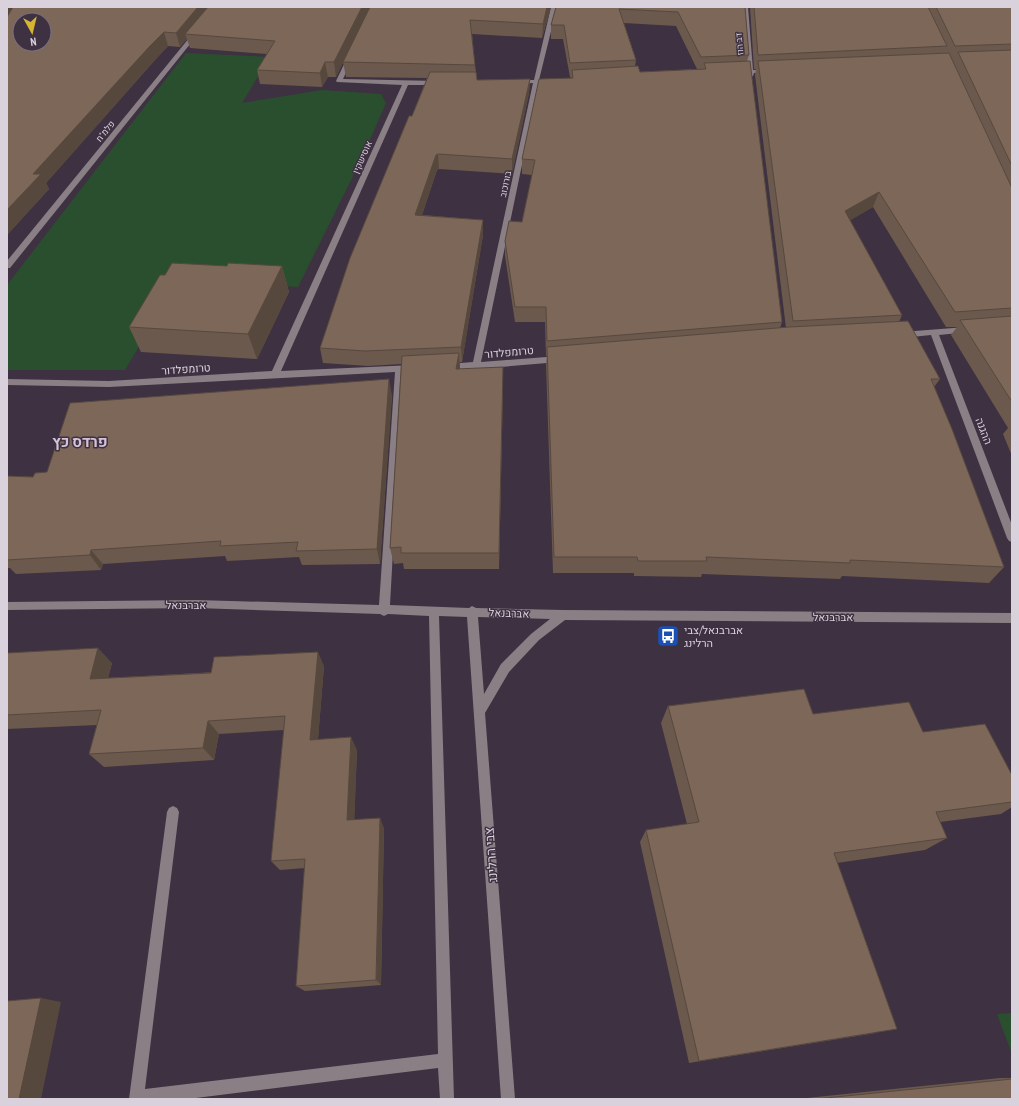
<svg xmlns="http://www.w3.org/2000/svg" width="1019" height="1106" font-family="'PT Sans Narrow',Heebo,sans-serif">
	<rect width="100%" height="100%" fill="#3e3142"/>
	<g fill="#2a4f2f">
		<path d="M186,53L270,57L242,103L322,90L381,94L386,103L362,158L298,287L179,279L125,370H7V285Z"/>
		<path d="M1012,1013V1054L997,1014Z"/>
	</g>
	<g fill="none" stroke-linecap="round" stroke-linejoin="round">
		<g fill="#8a7f85" fill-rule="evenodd">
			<path d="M551,7H557L539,80L552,79L555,81L552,83H539L481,362L559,356L563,359L559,362L476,369H445L444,367L445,365L448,364L473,362L533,83L518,84L515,82L518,80H534Z"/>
			<path d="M742,7H748L753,70L769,69L772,71L771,72L754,73L753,76L751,77L748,73L737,74L734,72L737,70H748Z"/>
			<path d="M194,32L199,33L10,268H7V261Z"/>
			<path d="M350,56L353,58L343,79L438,81L441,83L438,85H408L281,371L414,365L418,368L414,371H403L390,605L469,608L472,606L476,608L563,610L1012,613V623L565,620L539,640L509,672L485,713L515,1099H501L467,617L439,616L454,1099H440L438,1068L188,1099H129L167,812L169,808L173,806L177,808L179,812L145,1089L438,1054L429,616L388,614L384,616L380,614L196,608L7,610V602L196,600L379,605L395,372L109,387L7,385V379L109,381L272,371L402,85L337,82L336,81L347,58ZM478,617L550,619L531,634L501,664L484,694Z"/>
			<path d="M966,327L970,330L969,332L939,335L1012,525V542L1009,541L1007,538L931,335L902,338L898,335L902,332Z"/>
		</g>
	</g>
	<g fill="#6b594d" fill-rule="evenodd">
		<path d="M7,7H370L336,77H328L322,87L260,84L257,70L267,54L190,48L187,39L180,47L168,46L155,60L46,183L49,189L7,235Z"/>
		<path d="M370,7H551L542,38L472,34L475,65L476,72L477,80L530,79L529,93L512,174L439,169L437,170L422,215L483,220V235L462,362H460V369L503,384L499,569H404L403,563L394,564L390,548L401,364L368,366L323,363L320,348L427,78L346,77L343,62Z"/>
		<path d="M556,7H745L749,55L747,61L782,322L780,328H786L755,75L756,69H754L750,7H1012V456L1003,434L1008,428L951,335L957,327H946L873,207L850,220L902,315L899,322L940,379L934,387L1004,567L989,583L842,576L840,579L702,574L701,577L634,576V573H553L546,365L547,356H546L545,322H515L505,256V241L522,222L532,175L522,174V159L571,78V77H570L563,39H551V25ZM624,23L676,26L697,69L640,72L635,67L636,60Z"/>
		<path d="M227,266H282L289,292L257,359L141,352L129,327L165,275Z"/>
		<path d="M392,395L380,564L302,565L299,557L227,561L225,556L103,564L101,570L16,574L10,568H7V476L33,477L47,472Z"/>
		<path d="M7,653L112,663L108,678L324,666L318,739L357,750L354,820L384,828L381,985L305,991L296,986L305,868L280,870L271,861L284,730L219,734L214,760L104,767L89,754L97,725L7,729Z"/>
		<path d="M668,706L813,714L923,732L1012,775V807L1001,814L940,822L947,838L925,850L837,863L876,1033L689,1063L640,842L646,830L687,824L661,723Z"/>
		<path d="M1000,1078H1012V1099H797Z"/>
	</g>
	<g fill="#57483e">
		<path d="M7,7H16L7,27Z"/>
		<path d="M198,7H214L185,34L187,39L180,47L176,33Z"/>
		<path d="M362,7H370L336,77L334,62Z"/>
		<path d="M547,7H551L542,38L543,24Z"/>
		<path d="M164,32L168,46L155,60L46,183L49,189L7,235V210L33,174L150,46Z"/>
		<path d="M325,62L328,77L322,87L320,73Z"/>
		<path d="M530,79L529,93L512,174V159Z"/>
		<path d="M438,154L439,169L437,170L417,230L415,215L436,155Z"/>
		<path d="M879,192L873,207L839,227L845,211Z"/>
		<path d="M483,220V235L462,362L461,347Z"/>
		<path d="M282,266L289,292L257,359L248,334Z"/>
		<path d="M459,353L460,371L456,369Z"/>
		<path d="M503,367V384L499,569V553Z"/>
		<path d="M389,379L392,395L380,564L377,549Z"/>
		<path d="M91,550L103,564L101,570L90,555Z"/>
		<path d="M98,648L112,663L104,693L90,679Z"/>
		<path d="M318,652L324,666L317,752L310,740Z"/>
		<path d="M208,721L219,734L214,760L203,748Z"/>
		<path d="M351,737L357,750L354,831L347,820Z"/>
		<path d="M380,818L384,828L381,985L376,980Z"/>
		<path d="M41,998L61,1002L41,1099H19Z"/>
	</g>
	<g fill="#7c6759" stroke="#57483e" fill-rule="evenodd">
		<path d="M13,7H198L176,33L164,32L150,46L33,174H41L7,210V17ZM20,20H44V44H20Z"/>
		<path d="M208,7H362L334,62H325L320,73L257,70L275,41L185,34Z"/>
		<path d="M370,7H547L543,24L470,20L475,65L343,62Z"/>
		<path d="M556,7H745L749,55L701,57L678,12L619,9L636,60L570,63L564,25H551Z"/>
		<path d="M754,7H928L947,46L758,55Z"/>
		<path d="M936,7H1012V44L955,46Z"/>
		<path d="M1012,50V166L958,52Z"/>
		<path d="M949,53L1012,188V308L955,312L879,192L845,211L902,315L793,321L758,61Z"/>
		<path d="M750,61L782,322L547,341L546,307H515L505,241L509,221L522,222L535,160L522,159L539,79L573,78L572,70L638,66L640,72L706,69L704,63Z"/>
		<path d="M430,72H476L477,80L530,79L512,159L438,154L436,155L415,215L483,220L461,347L365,351L320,348L350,258L409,116H412Z"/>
		<path d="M172,263L227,266L228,263L282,266L248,334L129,327L160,275H165Z"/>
		<path d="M1012,316V402L960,320Z"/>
		<path d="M908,321L940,379H931L952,429L1004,567L850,560V563L706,557L707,561H638L637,557H554L547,347L789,327Z"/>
		<path d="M459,353L456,369L503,367L499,553H401V547L390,548L402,356Z"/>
		<path d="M389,379L377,549L296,551L298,542L220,546L221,541L91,550L90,555L7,560V476L33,477L35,473L47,472L70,403Z"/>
		<path d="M98,648L90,679L211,673L214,657L318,652L310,740L351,737L347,820L380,818L376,980L296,986L305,859L271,861L285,716L208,721L203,748L89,754L101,710L7,715V653Z"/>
		<path d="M804,689L813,714L909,702L923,732L985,724L1012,775V802L936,812L947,838L834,853L897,1029L699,1061L646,830L699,822L668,706Z"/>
		<path d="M41,998L19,1099H7V1001Z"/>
		<path d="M1012,1079V1099H816Z"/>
	</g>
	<defs>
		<g id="bus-square" transform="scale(1.15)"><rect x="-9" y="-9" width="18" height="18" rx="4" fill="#1a4fb4" stroke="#3e3142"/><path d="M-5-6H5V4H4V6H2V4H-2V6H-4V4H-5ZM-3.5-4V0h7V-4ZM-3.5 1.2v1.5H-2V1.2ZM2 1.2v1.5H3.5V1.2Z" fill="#fff"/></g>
	</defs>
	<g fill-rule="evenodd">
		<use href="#bus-square" x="668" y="636"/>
	</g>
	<g text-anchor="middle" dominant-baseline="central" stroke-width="3" stroke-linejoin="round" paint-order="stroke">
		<g font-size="9" fill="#d9d1dc" stroke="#3e3142">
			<text transform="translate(739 44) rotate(-95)">דב הוז</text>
			<text transform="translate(105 131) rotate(-51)">פלמ"ח</text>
			<text transform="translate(362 157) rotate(-66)">אוסישקין</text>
			<text transform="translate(505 184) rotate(-78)">בורוכוב</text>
		</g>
		<g font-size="11" fill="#d9d1dc" stroke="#3e3142">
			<text transform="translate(509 352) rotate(-5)">טרומפלדור</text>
			<text transform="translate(186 369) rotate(-4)">טרומפלדור</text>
			<text transform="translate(984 431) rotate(69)">ההגנה</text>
			<text x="186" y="605">אברבנאל</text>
			<text transform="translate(509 613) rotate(2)">אברבנאל</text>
			<text x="833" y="617">אברבנאל</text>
		</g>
		<g font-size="11" fill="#d9d1dc" stroke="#3e3142" text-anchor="start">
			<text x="684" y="630">אברבנאל/צבי<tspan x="684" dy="13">הרלינג</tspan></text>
		</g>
		<g font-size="13" fill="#d9d1dc" stroke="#3e3142">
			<text transform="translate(491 855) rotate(-94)">צבי הרלינג</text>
		</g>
		<g font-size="15" font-weight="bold" fill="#d3c2d8" stroke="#3e3142">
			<text x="80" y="441">פרדס כץ</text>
		</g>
	</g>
	<rect width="1019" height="1106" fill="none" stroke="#d9d1dc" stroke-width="16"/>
	<g transform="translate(32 32) rotate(172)"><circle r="19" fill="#3e3142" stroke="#7c7180"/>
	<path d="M0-3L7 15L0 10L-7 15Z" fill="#d6b534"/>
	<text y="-6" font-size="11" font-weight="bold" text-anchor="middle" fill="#d9d1dc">N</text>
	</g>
</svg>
